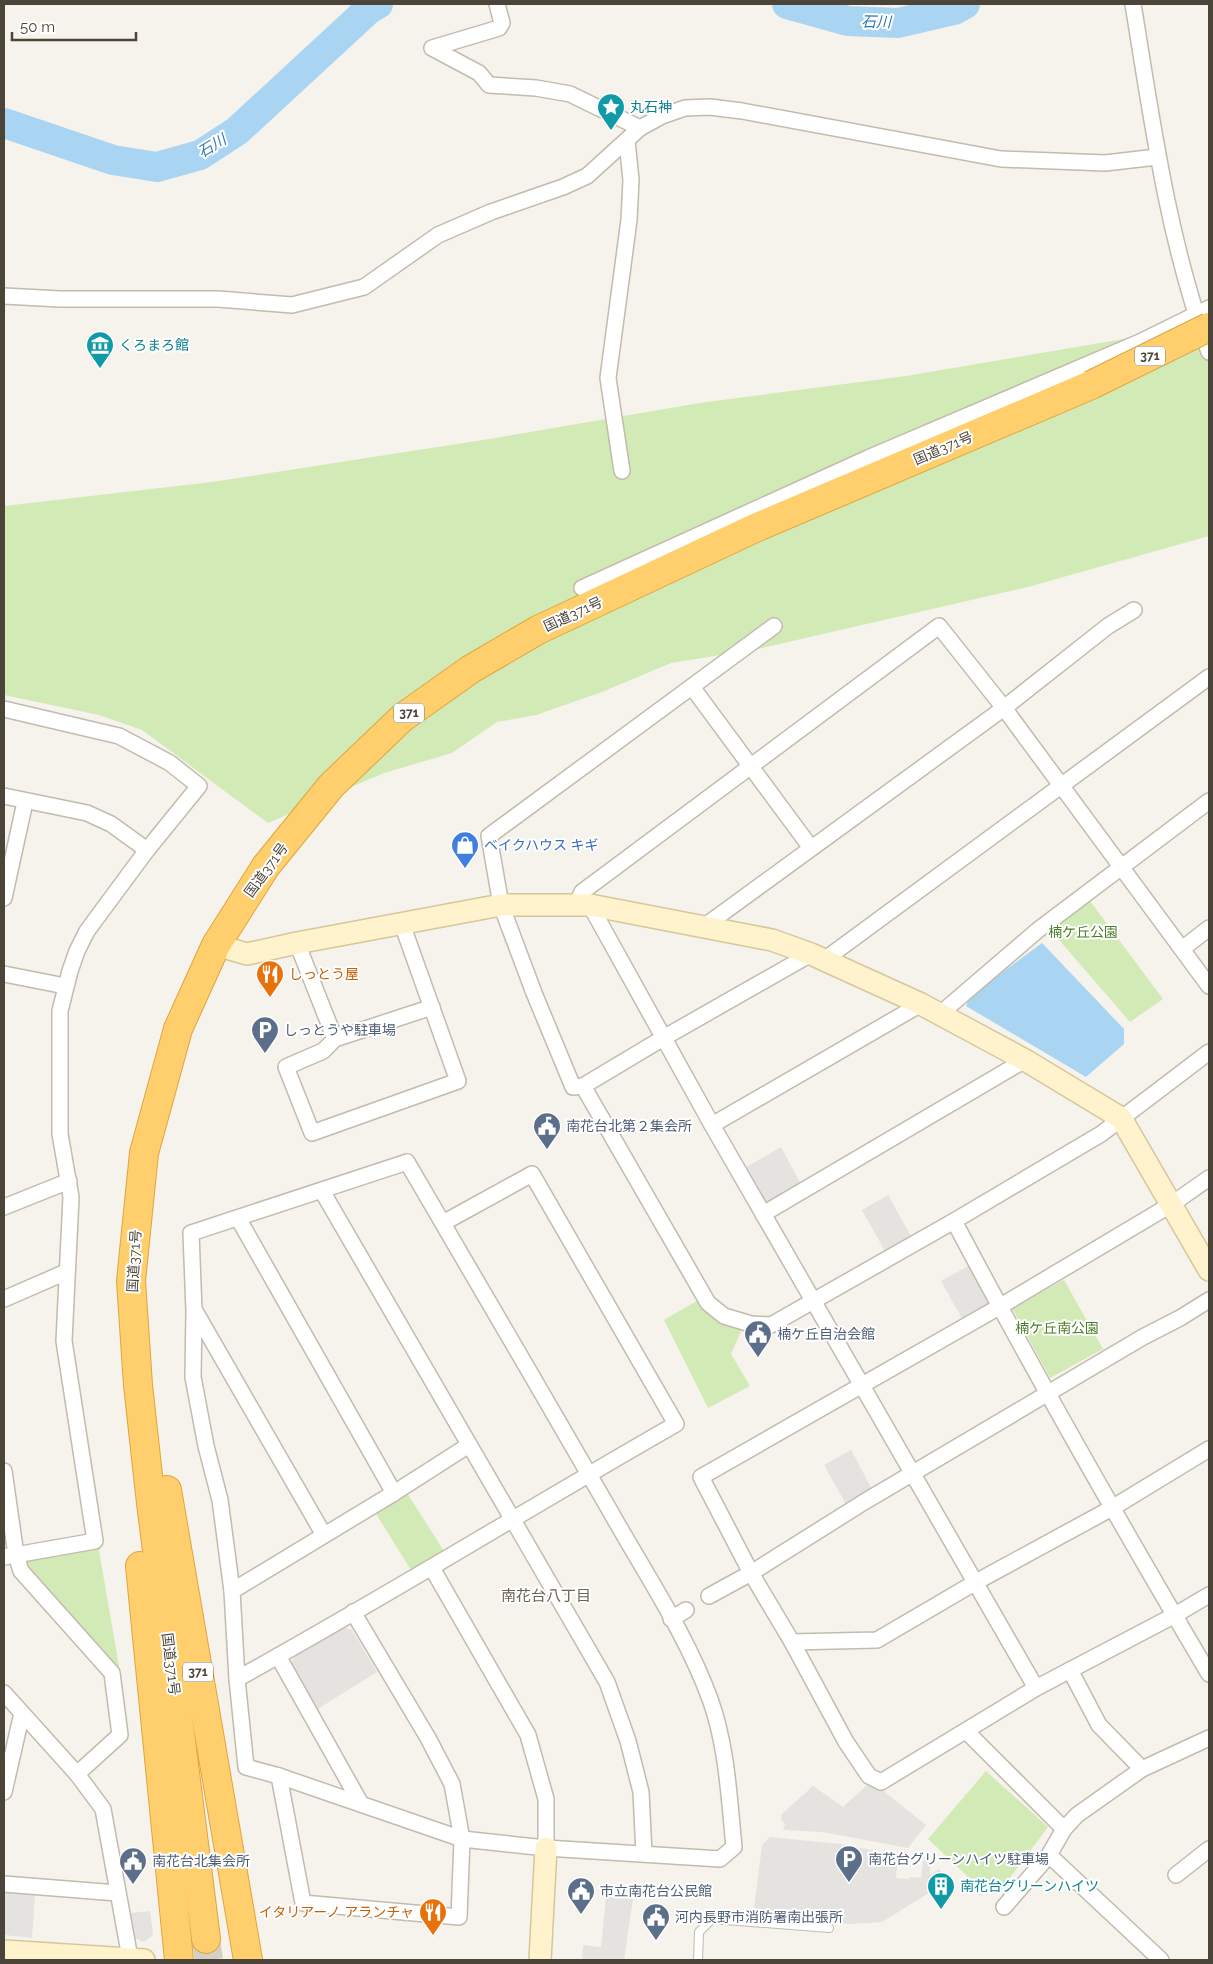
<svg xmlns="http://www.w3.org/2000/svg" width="1213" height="1964" font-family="Raleway,'Noto Sans JP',sans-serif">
	<rect width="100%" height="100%" fill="#f6f3ec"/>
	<g fill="#d2eab5">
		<path d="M1209,329V536L1028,587L758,649L671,663L602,692L536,715L497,722L452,753L384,773L268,823L142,730L99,715L4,695V506L212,482L489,439L700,403L906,376L1165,332Z"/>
		<path d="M1087,897L1163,999L1130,1022L1047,926Z"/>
		<path d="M1064,1280L1103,1349L1050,1378L1012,1308Z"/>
		<path d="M700,1299L744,1324L731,1354L750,1386L708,1408L664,1320Z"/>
		<path d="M407,1493L444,1551L411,1570L375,1512Z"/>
		<path d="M98,1545L120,1672L28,1569V1558Z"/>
		<path d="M986,1771L1048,1827L1000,1891L981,1889L928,1839Z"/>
	</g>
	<g fill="#e5e3e0">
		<path d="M781,1147L802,1186L764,1207L743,1169Z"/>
		<path d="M888,1195L912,1238L886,1253L862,1210Z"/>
		<path d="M972,1264L995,1305L964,1322L941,1281Z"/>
		<path d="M851,1450L873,1491L847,1506L824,1465Z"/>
		<path d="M343,1627L352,1630L377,1672L316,1710L290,1665L295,1655Z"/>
		<path d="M868,1784L881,1789L926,1825L908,1848L822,1832L783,1830L785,1824L781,1819L782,1814L813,1786L843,1807Z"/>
		<path d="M770,1837L840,1844L898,1855L896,1878L908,1879L911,1877L921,1878L923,1860L930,1863V1875L939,1869L947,1878L937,1888L882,1922L851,1924L753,1917L762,1845Z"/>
		<path d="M4,1892L35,1895L32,1938L4,1935Z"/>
		<path d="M606,1897L633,1899L624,1960H582L583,1945L601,1947Z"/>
		<path d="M150,1911L153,1935L144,1942L133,1937L130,1913Z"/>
	</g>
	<path fill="#a9d4f2" d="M1042,943L1124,1029V1044L1086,1077L966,1006L970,996Z"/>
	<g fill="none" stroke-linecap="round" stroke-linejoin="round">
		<g stroke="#a9d4f2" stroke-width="30">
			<path d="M787,4L848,21L898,23L954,10L965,4"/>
			<path d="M4,123L113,160L157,167L200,155L237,131L368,10L378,4"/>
		</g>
		<path stroke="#d4d0c8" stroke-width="28" stroke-dasharray="28 14" stroke-linecap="butt" d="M206,1939L209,1960"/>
		<g stroke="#c2bbae" stroke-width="10">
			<path id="lane" d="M698,1960L699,1932L712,1919L829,1928"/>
		</g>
		<g stroke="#c2bbae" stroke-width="18">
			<g id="street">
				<path d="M497,4L502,23L499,28L432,48L479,73L489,85L536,88L570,94L640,128"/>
				<path d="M1133,4C1152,121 1168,240 1209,352"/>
				<path d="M4,296L60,299H218L292,305L364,287L438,235L491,212L563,187L587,176L640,128L662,116L685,108L710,107L742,111L1001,159L1105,163L1157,157"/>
				<path d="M622,471L608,378L629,220L631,180L627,141"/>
				<path d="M582,588L868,458L1140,342L1209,308"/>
				<path d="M774,626L489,836L501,905L534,993L573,1087L583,1086L665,1037L811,954"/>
				<path d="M692,687L811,848"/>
				<path d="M4,709L119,736L170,763L199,786L147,850L87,931L77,951L70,971L60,1011V1134L71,1197L64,1341L95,1541L4,1557"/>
				<path d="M4,796L87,813L111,824L147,850"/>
				<path d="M4,898L25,802"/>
				<path d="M576,905L582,892L939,626L1004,708L1209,986"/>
				<path d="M590,905L712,1125L1036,1688"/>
				<path d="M702,928L1004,708L1108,626L1134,610"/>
				<path d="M297,943L335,1039L323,1051L286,1067L312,1133L458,1081L402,924"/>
				<path d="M1182,949L1209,928"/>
				<path d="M824,960L1209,677"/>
				<path d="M4,974L65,986"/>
				<path d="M940,1014L1038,930L1209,801"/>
				<path d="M335,1039L432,1007"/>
				<path d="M583,1086L708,1303L724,1316L751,1324L771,1325L954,1221L1101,1134L1209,1052"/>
				<path d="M712,1125L921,1004"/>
				<path d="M407,1162C475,1278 542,1393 609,1509C643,1570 686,1633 710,1699C727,1746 729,1797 734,1847L720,1859L546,1848L462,1839L279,1776L246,1767L237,1679L232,1591L220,1500L206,1446L193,1377L194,1311L191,1233Z"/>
				<path d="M1209,1178L1172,1204L999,1307L701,1477L751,1573L792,1642L846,1742L869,1776L881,1782L1036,1688L1175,1615L1209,1595"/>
				<path d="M322,1191L607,1682L628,1741L641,1792L644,1854"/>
				<path d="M4,1207L69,1181"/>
				<path d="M763,1214L1025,1060"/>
				<path d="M238,1218L394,1493"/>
				<path d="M954,1221C1035,1374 1121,1525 1209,1674"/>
				<path d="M4,1299L66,1272"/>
				<path d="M195,1311L324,1535"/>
				<path d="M4,1471L16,1555L21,1571L112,1673L120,1735L77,1774"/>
				<path d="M432,1568L528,1735L546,1799V1848"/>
				<path d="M232,1591L394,1493L469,1445"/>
				<path d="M709,1596L751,1573L864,1502L1143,1337L1180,1318L1209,1300"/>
				<path d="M671,1619L686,1610"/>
				<path d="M792,1642L877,1640L976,1582L1112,1508L1209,1449"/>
				<path d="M278,1656L361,1804"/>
				<path d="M1070,1670L1099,1725L1142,1769"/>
				<path d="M237,1679C385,1597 529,1508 676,1424L532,1174L443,1223"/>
				<path d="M4,1693L77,1774L103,1809L130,1958"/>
				<path d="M966,1731L1064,1829"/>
				<path d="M279,1776L303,1903L459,1917L462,1839L452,1784L428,1738L353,1612"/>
				<path d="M4,1792L22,1713"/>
				<path d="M1049,1855L1161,1960"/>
				<path d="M1176,1875L1209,1849"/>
				<path d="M4,1884L117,1893"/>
				<path d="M1004,1907L1049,1855L1064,1829L1077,1815L1142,1769L1209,1738"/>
			</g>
		</g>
		<g stroke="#d6c79b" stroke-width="24">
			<g id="secondary">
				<path d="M216,945L247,954L297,943L501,905H590L772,940L811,954L921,1004L1025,1060L1121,1118L1209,1270"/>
				<path d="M4,1951L144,1960"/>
				<path d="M540,1960L546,1848"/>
			</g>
		</g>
		<g stroke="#e0a43c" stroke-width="30">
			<g id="highway">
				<path d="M167,1490L248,1960"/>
				<path d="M140,1566L179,1960"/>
				<path d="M206,1939L151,1503L138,1385L131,1281L144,1153L178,1029L216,945L266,866L331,786L402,718L471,669L538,630L755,528L1091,385"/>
			</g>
		</g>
		<use href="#lane" stroke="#fff" stroke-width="8"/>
		<use href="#street" stroke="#fff" stroke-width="15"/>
		<use href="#secondary" stroke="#fff3cd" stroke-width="21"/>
		<use href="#highway" stroke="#ffcf6e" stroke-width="28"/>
		<g stroke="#e0a43c" stroke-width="30" stroke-linecap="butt">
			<path id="highway-bridge" d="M1091,385L1209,327"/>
		</g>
		<use href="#highway-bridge" stroke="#ffcf6e" stroke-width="28"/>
	</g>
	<defs>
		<g id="sight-pin" transform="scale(1.4375)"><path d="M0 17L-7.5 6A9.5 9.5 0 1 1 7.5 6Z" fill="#0f9aa8" stroke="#fff"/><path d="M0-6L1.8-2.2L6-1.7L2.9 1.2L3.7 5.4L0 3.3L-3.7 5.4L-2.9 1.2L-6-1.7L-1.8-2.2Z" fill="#fff"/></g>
		<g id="museum-pin" transform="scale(1.4375)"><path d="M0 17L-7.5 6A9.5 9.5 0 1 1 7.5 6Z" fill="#0f9aa8" stroke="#fff"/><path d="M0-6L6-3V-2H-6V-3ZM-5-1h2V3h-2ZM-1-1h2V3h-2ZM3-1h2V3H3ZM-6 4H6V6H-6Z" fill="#fff"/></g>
		<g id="shop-pin" transform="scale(1.4375)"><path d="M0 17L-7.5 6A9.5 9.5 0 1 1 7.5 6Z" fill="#3f7fe0" stroke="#fff"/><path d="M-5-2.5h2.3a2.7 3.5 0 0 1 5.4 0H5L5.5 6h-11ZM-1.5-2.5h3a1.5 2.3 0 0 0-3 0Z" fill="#fff"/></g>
		<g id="restaurant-pin" transform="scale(1.4375)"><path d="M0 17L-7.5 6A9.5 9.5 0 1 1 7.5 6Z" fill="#e8710a" stroke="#fff"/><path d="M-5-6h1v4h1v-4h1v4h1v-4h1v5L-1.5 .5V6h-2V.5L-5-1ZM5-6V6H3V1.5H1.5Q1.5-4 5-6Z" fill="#fff"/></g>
		<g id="parking-pin" transform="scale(1.4375)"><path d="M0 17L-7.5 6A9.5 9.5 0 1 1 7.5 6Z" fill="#5c6f8a" stroke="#fff"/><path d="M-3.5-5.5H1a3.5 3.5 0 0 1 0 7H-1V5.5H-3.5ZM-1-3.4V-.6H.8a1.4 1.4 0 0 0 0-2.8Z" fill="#fff"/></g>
		<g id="civic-pin" transform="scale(1.4375)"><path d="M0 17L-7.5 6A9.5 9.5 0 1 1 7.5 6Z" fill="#5c6f8a" stroke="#fff"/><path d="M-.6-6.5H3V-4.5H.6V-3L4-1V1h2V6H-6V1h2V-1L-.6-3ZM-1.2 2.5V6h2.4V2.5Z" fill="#fff"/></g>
		<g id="building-pin" transform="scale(1.4375)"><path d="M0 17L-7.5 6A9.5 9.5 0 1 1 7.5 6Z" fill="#0f9aa8" stroke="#fff"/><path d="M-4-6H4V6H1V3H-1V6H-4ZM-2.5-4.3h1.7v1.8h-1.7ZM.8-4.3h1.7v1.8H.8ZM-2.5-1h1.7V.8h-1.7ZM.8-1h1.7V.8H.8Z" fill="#fff"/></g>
	</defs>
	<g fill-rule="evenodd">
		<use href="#sight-pin" x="611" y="107"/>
		<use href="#museum-pin" x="100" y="345"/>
		<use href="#shop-pin" x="465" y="845"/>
		<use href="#restaurant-pin" x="270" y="974"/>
		<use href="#parking-pin" x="265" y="1030"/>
		<use href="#civic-pin" x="547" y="1126"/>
		<use href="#civic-pin" x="758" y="1334"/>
		<use href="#parking-pin" x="849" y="1859"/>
		<use href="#civic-pin" x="133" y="1861"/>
		<use href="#building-pin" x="941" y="1886"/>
		<use href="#civic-pin" x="581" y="1891"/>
		<use href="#restaurant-pin" x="433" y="1912"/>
		<use href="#civic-pin" x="656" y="1917"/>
	</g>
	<g text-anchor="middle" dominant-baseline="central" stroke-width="4" stroke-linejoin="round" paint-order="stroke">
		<g fill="#fff" stroke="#817c74" stroke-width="1">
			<rect x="1135" y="346.5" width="30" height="19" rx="4"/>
			<rect x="394" y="703.5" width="30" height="19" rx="4"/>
			<rect x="183" y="1662.5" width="30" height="19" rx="4"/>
		</g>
		<g font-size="12" font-weight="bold" fill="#4b4439">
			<text x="1150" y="356">371</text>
			<text x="409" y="713">371</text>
			<text x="198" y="1672">371</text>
		</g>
		<g font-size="14" fill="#0d838f" stroke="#fff" text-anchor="start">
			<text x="630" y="107">丸石神</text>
			<text x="119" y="345">くろまろ館</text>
			<text x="960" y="1886">南花台グリーンハイツ</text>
		</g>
		<g font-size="14" fill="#4b4439" stroke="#fff">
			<text transform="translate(943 448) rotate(-23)">国道371号</text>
			<text transform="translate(573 614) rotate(-25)">国道371号</text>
			<text transform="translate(266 870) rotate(-54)">国道371号</text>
			<text transform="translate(134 1261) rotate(-87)">国道371号</text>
			<text transform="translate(171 1664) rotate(83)">国道371号</text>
		</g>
		<g font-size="14" fill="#366cbe" stroke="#fff" text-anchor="start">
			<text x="484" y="845">ベイクハウス キギ</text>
		</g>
		<g font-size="14" fill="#4a7f2a" stroke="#fff">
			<text x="1083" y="932">楠ケ丘公園</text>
			<text x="1057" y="1328">楠ケ丘南公園</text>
		</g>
		<g font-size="14" fill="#c56008" stroke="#fff" text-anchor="start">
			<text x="289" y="974">しっとう屋</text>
			<text x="414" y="1912" text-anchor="end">イタリアーノ アランチャ</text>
		</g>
		<g font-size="14" fill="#4e5e75" stroke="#fff" text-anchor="start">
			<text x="284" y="1030">しっとうや駐車場</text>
			<text x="566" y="1126">南花台北第２集会所</text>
			<text x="777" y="1334">楠ケ丘自治会館</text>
			<text x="868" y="1859">南花台グリーンハイツ駐車場</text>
			<text x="152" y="1861">南花台北集会所</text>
			<text x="600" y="1891">市立南花台公民館</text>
			<text x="675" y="1917">河内長野市消防署南出張所</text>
		</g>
		<g font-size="15" font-style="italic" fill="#2e7ab2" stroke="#fff">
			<text transform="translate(876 22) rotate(1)">石川</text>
			<text transform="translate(212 146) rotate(-31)">石川</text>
		</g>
		<g font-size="15" fill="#6e6250" stroke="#fff">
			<text x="546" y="1596">南花台八丁目</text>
		</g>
	</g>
	<rect width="1213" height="1964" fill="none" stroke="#4b4439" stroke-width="10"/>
	<path d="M12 32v8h124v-8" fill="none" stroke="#4b4439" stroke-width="2.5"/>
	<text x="20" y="32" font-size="15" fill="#4b4439" stroke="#ffffff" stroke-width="4" paint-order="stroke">50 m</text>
</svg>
